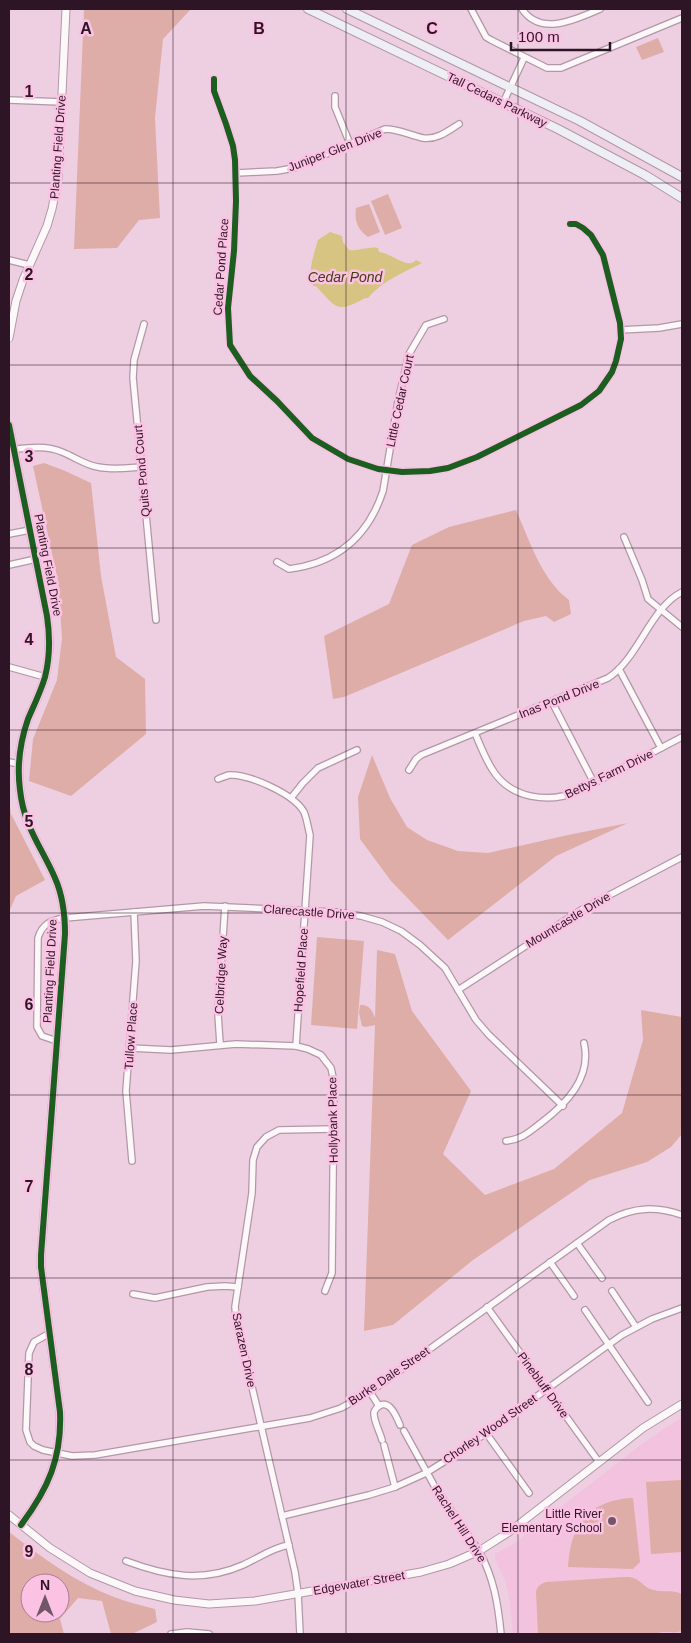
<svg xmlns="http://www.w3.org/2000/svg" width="691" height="1643" font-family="Helvetica,sans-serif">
	<rect width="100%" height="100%" fill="#eecfe1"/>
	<path fill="#f2c2df" d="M682,1417V1634H513L509,1597L505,1580L495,1559V1554L512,1545L647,1440Z"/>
	<g fill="#deada8" fill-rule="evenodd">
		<path d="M84,9H191L163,39L155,118L160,218L139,220L117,248L74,249Z"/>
		<path d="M658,38L664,52L642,60L636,47Z"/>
		<path d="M388,194L402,228L385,235L371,201Z"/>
		<path d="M369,204L380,232L368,237C358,230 354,221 356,208Z"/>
		<path d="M44,463L63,470L91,483L101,576L116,657L145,679L146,734L71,796L29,781L33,739L57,680L62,638L58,581L33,466Z"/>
		<path d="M516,510C530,541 541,579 569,600L571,614L554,622L546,616L524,621L344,697L333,699L324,636L389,604L412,545L449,527Z"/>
		<path d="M372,755L390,798L407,827L427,840L458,851L488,853L568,835L628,823L556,856L448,940L391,881L360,839L358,797Z"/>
		<path d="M9,799L11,814L45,880L16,896L9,912Z"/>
		<path d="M317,937L364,941L357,1029L311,1025Z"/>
		<path d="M377,950L395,954L412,1011L471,1091L443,1154L485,1195L554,1169L622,1113L643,1040L641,1010L682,1017V1134L671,1147L647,1162L590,1180L473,1260L393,1325L364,1331L375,1025L366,1027L362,1026L359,1013L360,1005C370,1004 373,1012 375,1018Z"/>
		<path d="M682,1480V1552L651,1554L646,1482Z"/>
		<path d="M633,1498L640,1562L633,1569L568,1567C570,1525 589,1500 633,1498Z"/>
		<path d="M9,1532C41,1557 75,1582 114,1597C127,1602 141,1605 155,1609L157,1622L132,1634H111L102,1601L78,1598L60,1619L64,1634H9ZM30,1583H60V1613H30Z"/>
		<path d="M624,1577C642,1576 640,1587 654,1590C664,1593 672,1589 682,1594V1631C673,1634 664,1630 655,1634H538L536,1592C537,1586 541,1584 546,1582Z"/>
	</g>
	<path fill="#d7c482" d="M330,232L342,236L343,242L349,250C360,251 369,246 378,248L379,252C391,253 408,270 416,260L422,263C403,273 382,281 368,298H365C337,314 336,308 316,286H313C307,272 314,254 318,240Z"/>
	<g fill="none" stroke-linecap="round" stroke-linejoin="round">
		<g stroke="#b197a7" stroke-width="8">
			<g id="minor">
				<path d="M471,9L486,37L491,40L547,68H561L682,18"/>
				<path d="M522,9C541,37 576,19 600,9"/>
				<path d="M214,79V91L226,124L233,146L235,160L236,201L234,251L228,308L230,345L250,376L277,401L312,438L348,459L378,469L402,472L430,471L448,468L477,457L581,405L599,391L612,372L616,361L621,339L620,323L603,255L591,235L583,228L576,224H570"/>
				<path d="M335,96V107L350,144"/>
				<path d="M9,100L62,102"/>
				<path d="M503,103L524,58"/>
				<path d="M236,173L277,171L294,168L385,129C399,129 409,135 423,138C437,140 448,131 459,124"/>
				<path d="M9,260L29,265"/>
				<path d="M144,324L134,360L133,378L156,620"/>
				<path d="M620,330L659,328L682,324"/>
				<path d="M9,450C27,448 45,445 62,452C75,457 85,465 98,467C112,470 127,468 141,467"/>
				<path d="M9,534L30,530"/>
				<path d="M624,537L642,580L648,599L682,627"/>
				<path d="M277,562L289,569C337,563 368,537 383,491L398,401L409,354L426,325L444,319"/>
				<path d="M9,565L36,559"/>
				<path d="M9,667L45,677"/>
				<path d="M619,669L661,748"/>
				<path d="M552,702L594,783"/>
				<path d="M475,733C480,745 485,758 492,769C510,799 549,804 579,791L682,737"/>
				<path d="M9,762L19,764"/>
				<path d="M409,770L416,759L421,755L608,678C639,658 650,608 682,592"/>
				<path d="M218,779C221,778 225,776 229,775C249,774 294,794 304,812C307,819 308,828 310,835L296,1046"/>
				<path d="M291,798L303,783L318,768L357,750"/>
				<path d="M458,990L581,910L682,857"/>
				<path d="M57,1041L42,1036L37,1027L38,938C42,924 51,920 65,918L204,906L336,912L361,916L382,922L401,931L420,945L445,968L476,1020L489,1035L563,1106"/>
				<path d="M220,1044L218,1014L225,906"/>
				<path d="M130,1048L171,1050L236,1044L296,1046L308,1049L321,1055L331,1068L334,1082L332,1273L325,1291"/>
				<path d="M506,1141C522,1139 528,1133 541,1123C566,1104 592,1078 584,1043"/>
				<path d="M132,1161L126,1091L136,961L134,912"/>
				<path d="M577,1243L602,1278"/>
				<path d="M550,1262L574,1296"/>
				<path d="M612,1291L636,1327"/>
				<path d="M133,1294L155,1298L207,1287L225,1286L238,1287"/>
				<path d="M487,1307L599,1462"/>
				<path d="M585,1310L648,1402"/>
				<path d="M50,1333L34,1342L29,1353L26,1430L30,1442L34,1446L43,1450L72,1456L95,1455L310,1418L341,1408L370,1392L609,1220C634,1207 656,1206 682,1215"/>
				<path d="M370,1392L379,1406"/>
				<path d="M404,1431L435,1487L479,1551C494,1578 498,1604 501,1634"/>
				<path d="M486,1433L529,1493"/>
				<path d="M382,1440C380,1432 373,1420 374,1412C375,1410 377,1407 379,1406C390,1399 397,1418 400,1425"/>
				<path d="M384,1445L395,1487"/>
				<path d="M282,1516L369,1495L395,1487L426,1473L458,1453L622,1335L652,1319L682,1308"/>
				<path d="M126,1561C166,1576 202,1583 243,1565C259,1558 271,1548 289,1545"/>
				<path d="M171,1634L187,1632L209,1634"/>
				<path d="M300,1634L298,1593L295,1572L236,1318L235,1307L252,1193L253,1160L257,1147L266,1137L279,1130L334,1129"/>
			</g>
		</g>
		<g stroke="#b197a7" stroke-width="9">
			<g id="tertiary">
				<path d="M9,338L16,301L23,280L47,226L52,209L58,178L66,9"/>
				<path d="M9,425L47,616C50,636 50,657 45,677C41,691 34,705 28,719C20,742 17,767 20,790C24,827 41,846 55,878C63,896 65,915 65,934L41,1255V1267L60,1412C62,1458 48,1489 21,1525"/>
				<path d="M9,1515L50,1548L90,1573L135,1591L174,1600L209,1604L255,1601L421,1572L449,1564L479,1551L509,1532L643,1428L682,1404"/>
			</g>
		</g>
		<g stroke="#b197a7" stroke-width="10">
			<g id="secondary">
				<path d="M308,9L558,129L645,175L682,198"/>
				<path d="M347,9L580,121L682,177"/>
			</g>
		</g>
		<use href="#minor" stroke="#fcf8fa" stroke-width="5.5"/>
		<use href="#tertiary" stroke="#fcf8fa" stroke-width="7"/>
		<use href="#secondary" stroke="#eeeff4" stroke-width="8"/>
		<g stroke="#fbc2e4" stroke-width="9">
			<g id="cycleway">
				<path d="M214,79V91L226,124L233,146L235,160L236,201L234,251L228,308L230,345L250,376L277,401L312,438L348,459L378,469L402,472L430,471L448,468L477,457L581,405L599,391L612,372L616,361L621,339L620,323L603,255L591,235L583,228L576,224H570"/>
				<path d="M9,425L47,616C50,636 50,657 45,677C41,691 34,705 28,719C20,742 17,767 20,790C24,827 41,846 55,878C63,896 65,915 65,934L41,1255V1267L60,1412C62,1458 48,1489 21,1525"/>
			</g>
		</g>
		<use href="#cycleway" stroke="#1b5e20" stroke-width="6"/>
	</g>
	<path fill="none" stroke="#2e1525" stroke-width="1" stroke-opacity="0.55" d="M173,9V1634M346,9V1634M518,9V1634M9,183H682M9,365H682M9,548H682M9,730H682M9,913H682M9,1095H682M9,1278H682M9,1460H682"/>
	<circle fill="#715667" stroke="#fbc2e4" stroke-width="2" cx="612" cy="1521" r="5"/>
	<g text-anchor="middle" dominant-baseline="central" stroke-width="5" stroke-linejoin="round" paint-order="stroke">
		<g font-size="12" fill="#2e1525" stroke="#fbc2e4">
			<text transform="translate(497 100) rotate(26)">Tall Cedars Parkway</text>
			<text transform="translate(58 147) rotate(-86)">Planting Field Drive</text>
			<text transform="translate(335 150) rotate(-21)">Juniper Glen Drive</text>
			<text transform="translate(221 267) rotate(-86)">Cedar Pond Place</text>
			<text transform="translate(400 401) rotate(-78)">Little Cedar Court</text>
			<text transform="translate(142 471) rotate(-95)">Quits Pond Court</text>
			<text transform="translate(48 565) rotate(79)">Planting Field Drive</text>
			<text transform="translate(559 699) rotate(-22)">Inas Pond Drive</text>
			<text transform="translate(609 774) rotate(-26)">Bettys Farm Drive</text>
			<text transform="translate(309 912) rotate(4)">Clarecastle Drive</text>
			<text transform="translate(568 920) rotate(-31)">Mountcastle Drive</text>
			<text transform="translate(301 970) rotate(-86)">Hopefield Place</text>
			<text transform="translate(50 971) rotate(-87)">Planting Field Drive</text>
			<text transform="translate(221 975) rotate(-87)">Celbridge Way</text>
			<text transform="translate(131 1036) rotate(-86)">Tullow Place</text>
			<text transform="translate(333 1120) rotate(-91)">Hollybank Place</text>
			<text transform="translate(244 1350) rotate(78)">Sarazen Drive</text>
			<text transform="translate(389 1376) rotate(-34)">Burke Dale Street</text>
			<text transform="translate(543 1385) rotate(54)">Pinebluff Drive</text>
			<text transform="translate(490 1429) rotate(-35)">Chorley Wood Street</text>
			<text transform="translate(459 1524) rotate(57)">Rachel Hill Drive</text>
			<text transform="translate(359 1583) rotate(-10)">Edgewater Street</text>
		</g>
		<g font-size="12" fill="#2e1525" stroke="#fbc2e4" text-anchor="end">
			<text x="602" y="1514">Little River<tspan x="602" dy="14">Elementary School</tspan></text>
		</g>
		<g font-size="14" font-style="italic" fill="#423d11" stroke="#fbc2e4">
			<text x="345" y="277">Cedar Pond</text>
		</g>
	</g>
	<g font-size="16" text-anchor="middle" font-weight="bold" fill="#2e1525" stroke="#fbc2e4" stroke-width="5" stroke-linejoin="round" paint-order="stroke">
		<text x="86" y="34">A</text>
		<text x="259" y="34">B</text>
		<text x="432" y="34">C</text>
		<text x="29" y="97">1</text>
		<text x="29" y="280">2</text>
		<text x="29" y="462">3</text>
		<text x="29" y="645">4</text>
		<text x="29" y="827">5</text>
		<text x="29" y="1010">6</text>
		<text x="29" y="1192">7</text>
		<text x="29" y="1375">8</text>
		<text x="29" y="1557">9</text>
	</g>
	<rect width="691" height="1643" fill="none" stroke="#2e1525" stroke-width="20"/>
	<g transform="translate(45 1598)"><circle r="24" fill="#fbc2e4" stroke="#a97d98"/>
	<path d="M0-4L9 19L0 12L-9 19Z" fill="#715667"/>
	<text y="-8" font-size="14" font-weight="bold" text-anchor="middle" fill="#2e1525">N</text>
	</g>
	<path d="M511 42v8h99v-8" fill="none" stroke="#2e1525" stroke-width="2.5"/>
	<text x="518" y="42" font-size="15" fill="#2e1525" stroke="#fbc2e4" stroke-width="4" paint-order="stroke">100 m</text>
</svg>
